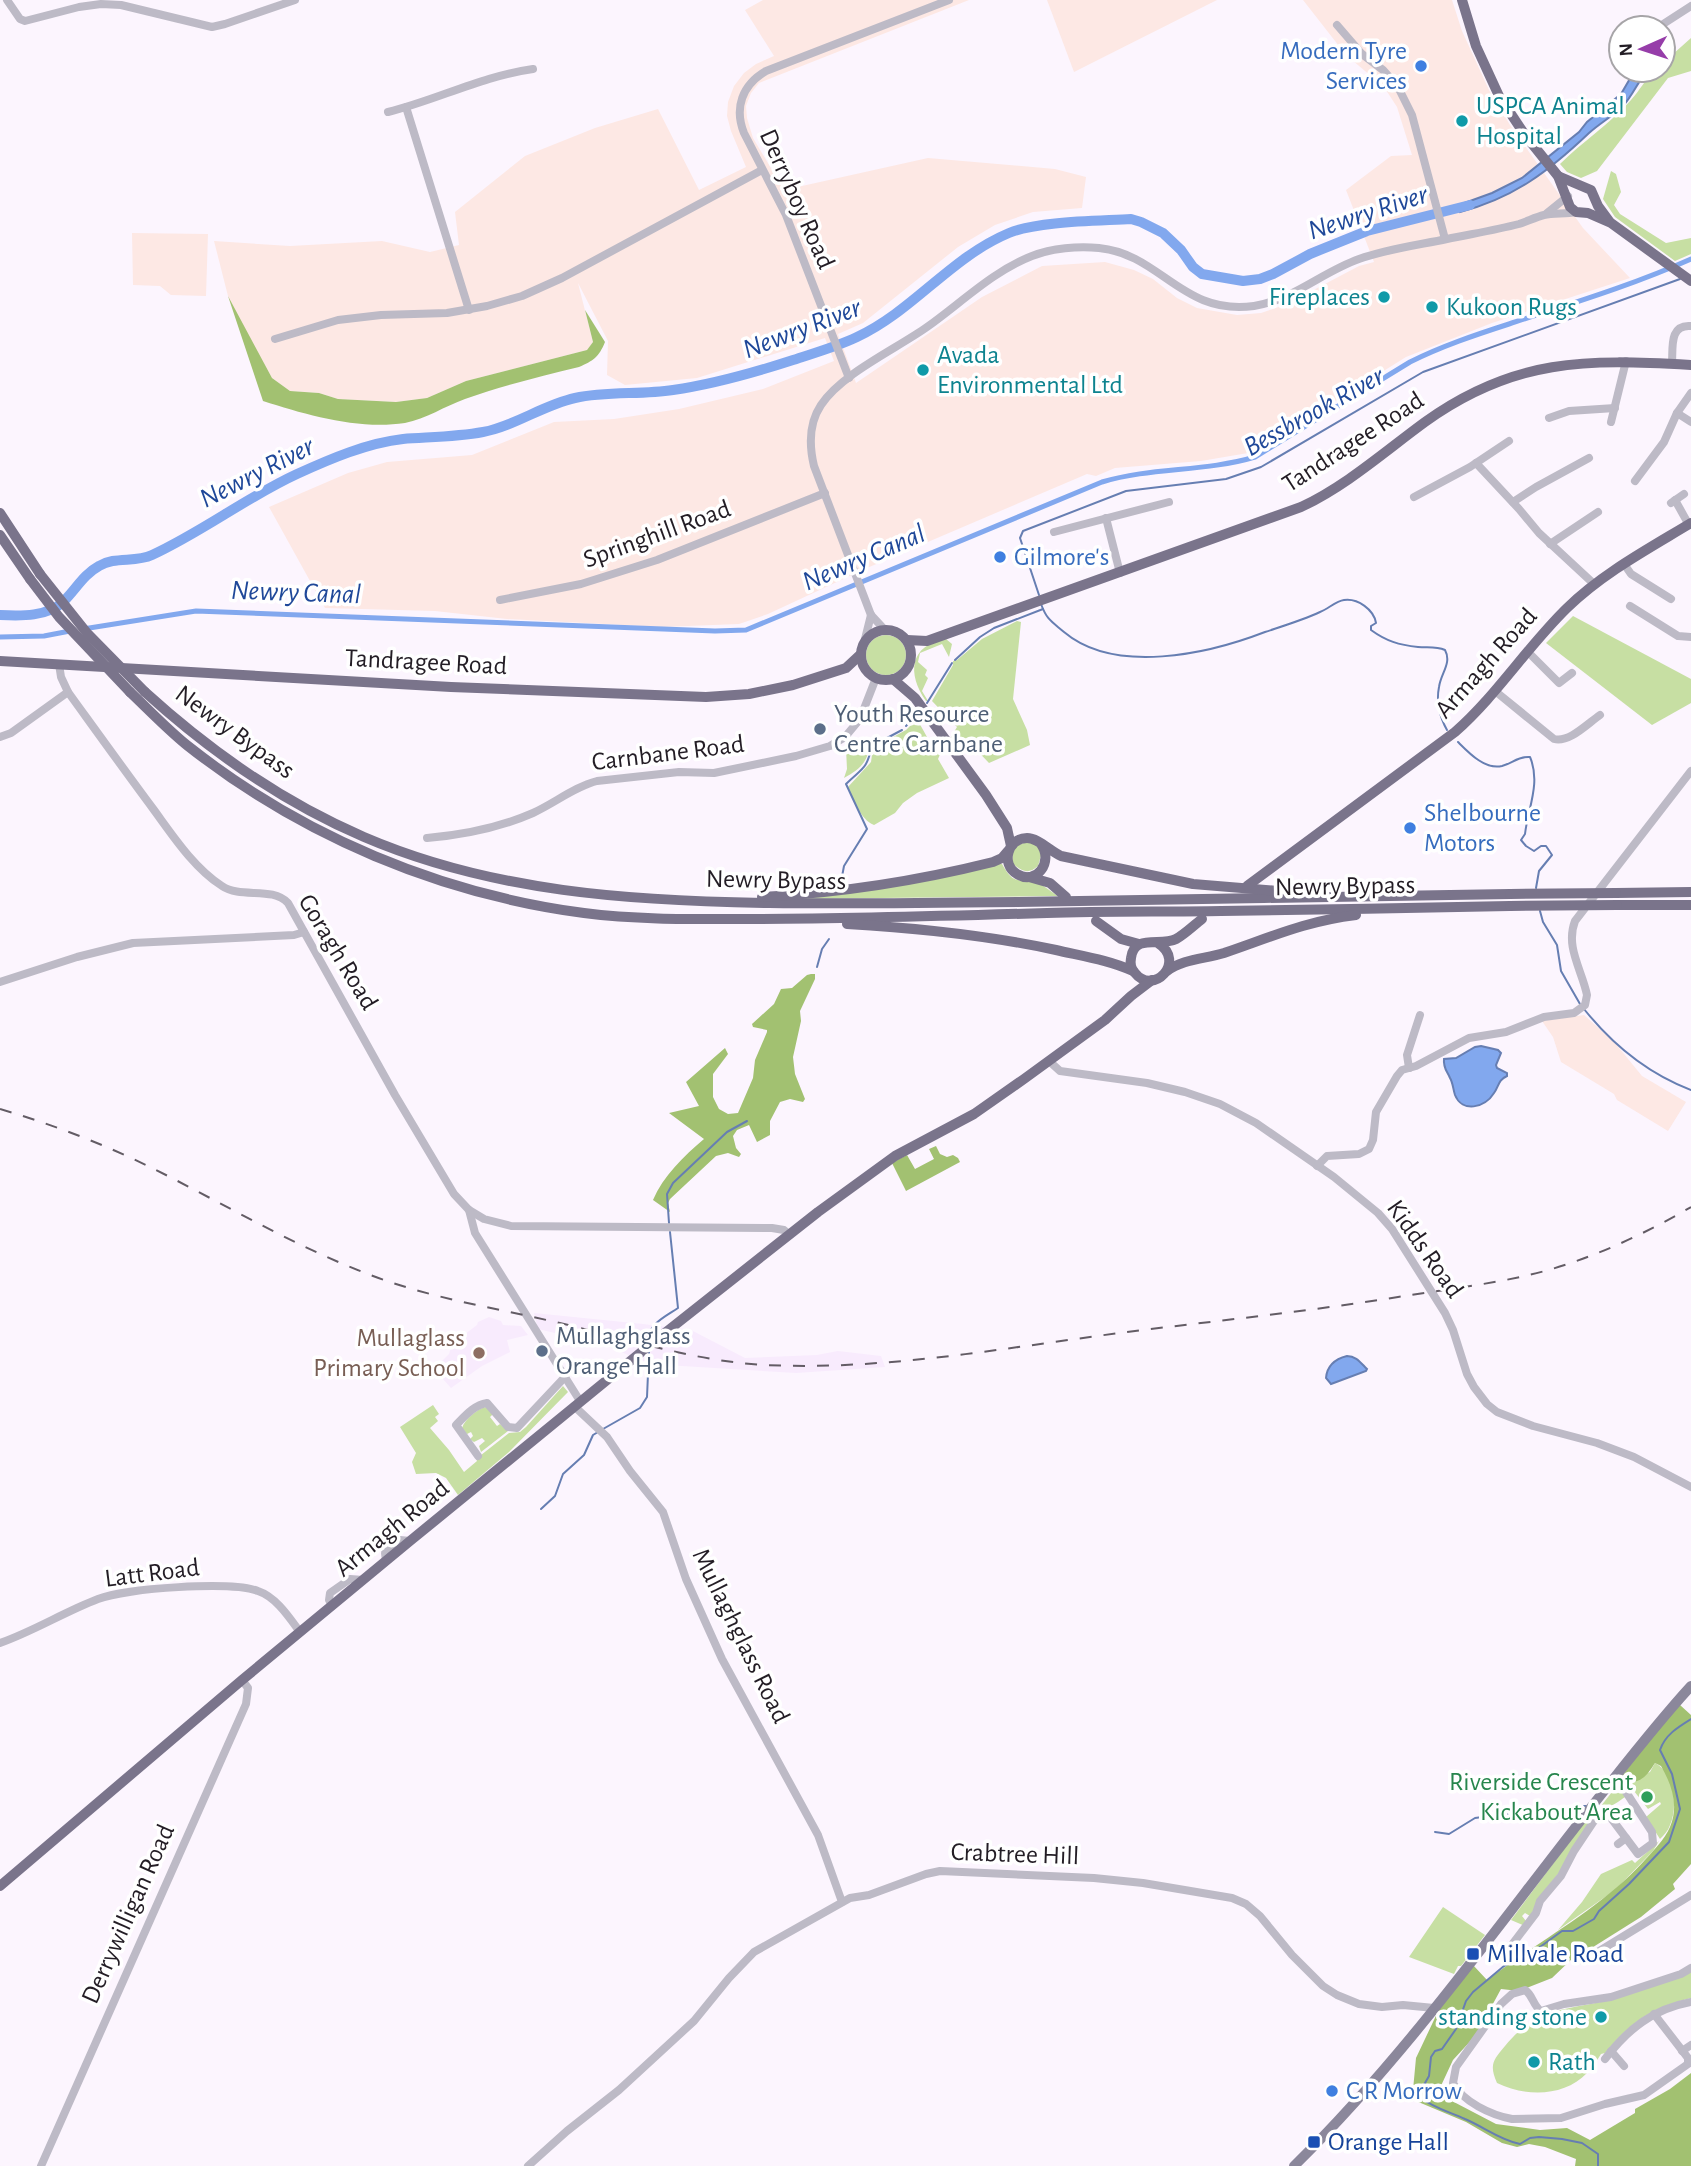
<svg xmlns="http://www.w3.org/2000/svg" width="1691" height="2166" font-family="'Alegreya Sans',sans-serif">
	<rect width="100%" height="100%" fill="#fcf5fe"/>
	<g fill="#fde8e4">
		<path d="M763,0H969L759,83L751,93L746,106L747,118L753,138L784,190L928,158L1055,169L1086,177L1082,208L1033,212L995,225L958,247L863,323L838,334L856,383L982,297L1042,266L1105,262L1134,270L1153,279L1177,298L1197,308L1237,315L1261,313L1287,304L1359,266L1374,262L1346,190L1391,156L1412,155L1397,107L1384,87L1346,55L1303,0H1452L1462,31L1489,90L1510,125L1583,228L1630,278L1492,323L1406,357L1254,452L1201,461L1115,468L1096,476L1087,474L867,568L768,614L739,624L662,627L507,619L435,611L325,608L269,507L348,473L387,462L472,455L554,422L614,419L679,409L763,389L834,361L825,338L697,378L625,385L607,375L608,341L578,283L593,342L587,350L466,381L427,398L396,402L338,399L319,393L290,391L272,378L245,330L228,296L214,241L290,246L382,241L430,252L459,245L455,212L525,156L595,128L658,109L699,190L746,167L731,131L727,116L728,102L734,86L744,73L756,64L774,56L745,10Z"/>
		<path d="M1047,0H1217L1074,72Z"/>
		<path d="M132,233L208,234L206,296L171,295L160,286L133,285Z"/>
		<path d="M1584,1015L1615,1043L1642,1076L1686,1102L1668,1131L1617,1100L1614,1094L1561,1062L1553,1037L1542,1021Z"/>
	</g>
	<g fill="#f8ebfd">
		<path d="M534,1313L643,1324L691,1330L745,1358L817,1355L838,1351L881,1356L885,1367L796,1373L649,1364L605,1345L538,1329Z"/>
		<path d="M489,1317L501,1321L503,1325L521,1326L528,1335L507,1340L510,1352L482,1366L451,1388L434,1369L449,1354L452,1344L477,1325L478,1322Z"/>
	</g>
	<g fill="#c7dfa3">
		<path d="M1691,38V71L1668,78L1597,171L1581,178L1567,172L1560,164C1582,142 1610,124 1631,100C1640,90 1644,81 1655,70H1663V63Z"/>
		<path d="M1611,171L1616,174L1621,192L1614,205L1620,214L1666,243L1691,238V254L1675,261L1615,217L1603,199Z"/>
		<path d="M1573,616L1691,679V703L1652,725L1546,643Z"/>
		<path d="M1017,621L1021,622L1013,699L1027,730L1030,745L989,763L965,738L954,741L951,737L957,727L932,701L953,665V661L957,660L982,639Z"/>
		<circle cx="886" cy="655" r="20"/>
		<path d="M946,639L952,644L949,657L942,644L920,653L918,662L927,670L925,675L928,678L922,691L928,701H926C907,674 909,645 946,639Z"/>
		<path d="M917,719L932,746L941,745L943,748L938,759L949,778L917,793L903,803L895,813L874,825C860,819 854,800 848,787L871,762L873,748L906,730Z"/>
		<path d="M870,745C867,763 860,769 844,778L847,769L846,749Z"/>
		<path d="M1032,840L1042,852L1038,866C1028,875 1021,871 1012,863L1013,847Z"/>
		<path d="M999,864H1002C1014,886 1018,878 1037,883C1044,885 1051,892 1058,896L789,899Z"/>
		<path d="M563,1386L568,1392L509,1452L458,1495L446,1478L436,1473L416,1474L412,1462L416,1453L400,1427L433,1405L439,1414L435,1417L438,1421L430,1428L449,1450L464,1472L477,1461L476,1459L509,1433L520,1432L526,1427Z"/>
		<path d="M486,1407L493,1414L490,1417L497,1426L500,1424L508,1431L481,1452L479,1446L485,1441L482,1438L474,1442L470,1439L473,1436L471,1432L467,1434L462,1428C465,1419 477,1409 486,1407Z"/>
		<path d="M1655,1763C1675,1773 1678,1807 1670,1825C1668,1831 1664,1835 1660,1839L1646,1817L1661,1804L1660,1802L1648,1809L1634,1791C1624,1797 1608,1811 1597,1811L1623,1778L1627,1782L1650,1772Z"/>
		<path d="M1588,1817H1590L1592,1820L1563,1868L1545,1890L1530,1916L1525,1913L1522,1916L1526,1921L1525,1926L1511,1920Z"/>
		<path d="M1659,1841L1653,1851L1615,1890L1558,1930L1582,1902L1601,1874L1632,1860L1635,1863Z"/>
		<path d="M1443,1907L1485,1935L1461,1966H1458L1454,1974L1409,1957Z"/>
		<path d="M1691,1971V1998C1651,2008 1631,2022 1605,2053L1601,2054C1597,2060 1593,2067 1587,2073C1564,2097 1526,2097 1497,2083C1489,2065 1493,2060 1505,2046C1540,2003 1573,2011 1620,1997C1644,1990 1668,1979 1691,1971Z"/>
	</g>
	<g fill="#a2c171">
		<path d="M228,296L272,378L290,391L319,393L338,399L396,402L427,398L466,381L587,350L593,342L585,310L605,342C599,357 593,361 579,367C541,376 502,386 465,399C445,406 426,419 405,423C358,430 307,415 263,401Z"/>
		<path d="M811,974H815V979L800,1011L801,1021L793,1057L795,1074L805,1099L803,1102L790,1099L780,1102L770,1121V1135L757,1142L749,1125L737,1130L733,1136L736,1148L741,1154L739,1157L728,1153L716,1156L670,1199L668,1203L670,1212L653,1200C663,1176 684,1156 704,1139L669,1113L699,1106L686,1082L725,1048L728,1054L713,1074V1097L719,1109L728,1114L738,1113L753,1078L755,1060L767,1032V1030L753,1027L752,1024L774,1004L781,989L792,988L807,975Z"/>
		<path d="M936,1146L940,1154L947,1157L953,1155L958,1158L960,1162L906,1191L892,1163L907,1155L915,1169L934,1159L929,1149Z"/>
		<path d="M1680,1705L1691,1715V1864L1673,1884L1675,1889L1641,1917L1582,1954L1574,1957L1552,1978L1519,1991L1501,1989L1476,2035L1453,2060L1439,2090L1452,2101L1496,2124L1540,2130L1567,2128L1590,2140L1635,2113V2109L1670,2089L1691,2073V2166H1575L1576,2159L1545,2147L1529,2144L1517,2147L1502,2143L1466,2122L1416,2101L1413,2090L1416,2058L1442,2003L1473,1965L1487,1980C1540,1940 1599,1910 1644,1861C1653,1851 1665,1839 1670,1827C1679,1806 1672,1785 1661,1766L1655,1763C1648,1774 1641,1784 1627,1782L1622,1776L1666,1717Z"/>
	</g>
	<g fill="#82a8ee" stroke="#667eb2" stroke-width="2">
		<path d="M1635,70H1648C1638,81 1633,95 1623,106C1613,116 1600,123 1589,133C1549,171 1514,198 1460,212L1456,206L1492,193L1522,178L1579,132L1587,122L1621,94Z"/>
		<path d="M1481,1046L1498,1050L1501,1053L1496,1065L1497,1068L1507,1073V1076C1498,1080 1499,1086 1494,1093C1485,1108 1462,1113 1455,1095C1453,1089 1453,1083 1450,1078C1447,1071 1443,1068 1444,1059L1456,1058L1475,1047Z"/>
		<path d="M1347,1356C1356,1356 1360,1362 1367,1369L1366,1371L1331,1384L1326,1378C1327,1366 1335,1359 1347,1356Z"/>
	</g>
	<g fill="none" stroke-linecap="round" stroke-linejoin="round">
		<g stroke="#667eb2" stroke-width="2">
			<path d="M1039,595L1020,538L1023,531L1126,491L1226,479L1261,467L1423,372L1680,279"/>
			<path d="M1041,604C1047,620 1051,621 1064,632C1115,675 1208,654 1265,632C1283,626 1303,620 1320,612C1328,609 1336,601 1344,600C1358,598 1374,610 1376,623L1371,626V630C1386,641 1399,645 1418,647C1427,648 1436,646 1445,650C1452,663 1441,673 1439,687C1436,702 1440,718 1447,730"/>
			<path d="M955,660L980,637L994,628L1043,609"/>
			<path d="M927,703L952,663"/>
			<path d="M906,726L916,715"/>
			<path d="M1458,742C1469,753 1485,770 1502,766C1513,763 1518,756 1530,757C1541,783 1528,808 1525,834L1521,840L1526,846L1534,851L1541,846H1546L1552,855L1539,871L1536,888"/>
			<path d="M840,887L844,866L867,829L846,784C863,767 866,771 872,746L902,730"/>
			<path d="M1540,911L1543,922L1557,945L1561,971L1580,1004"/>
			<path d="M817,967L822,949L829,939"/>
			<path d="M1584,1009C1612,1044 1649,1074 1691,1090"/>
			<path d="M669,1223L667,1194L673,1183L727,1132L747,1121"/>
			<path d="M648,1341C648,1324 665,1317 678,1308L670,1232"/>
			<path d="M603,1429L640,1408L647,1397L649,1351"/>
			<path d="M541,1509L555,1496L563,1474L584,1455L593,1435L598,1432"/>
			<path d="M1559,1815L1582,1806H1586"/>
			<path d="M1435,1832L1449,1834L1475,1818L1520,1812L1538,1810L1552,1818"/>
			<path d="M1598,2166V2154L1582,2143L1562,2139L1539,2137L1530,2138L1520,2144C1500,2140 1484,2127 1465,2119C1450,2112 1433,2108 1420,2097L1421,2090L1429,2076L1431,2057L1435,2051L1442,2049L1456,2029L1466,2001L1473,1992L1504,1966L1540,1947L1562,1931H1573L1594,1919L1599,1911L1629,1884L1669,1842L1680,1809L1672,1774L1660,1750C1665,1735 1678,1727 1691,1719"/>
		</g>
		<g stroke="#82a8ee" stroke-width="5">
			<path d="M83,629L196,611L715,631L746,630L1102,482C1151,467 1205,472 1255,457L1410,362C1442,346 1475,335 1509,324C1570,304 1633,285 1691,259"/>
			<path d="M0,637L44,636L70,631"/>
		</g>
		<path stroke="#82a8ee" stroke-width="10" d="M0,615C21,616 48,617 64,601C76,589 84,574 99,566C115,556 135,563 152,555C202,532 247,497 297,474C330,459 367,443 403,439C429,437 456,437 483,432C515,426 543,405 575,398C607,391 641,395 673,390C715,384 753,373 793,360C814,353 836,347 857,337C913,311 951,257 1009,233C1037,221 1099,221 1131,219L1141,222L1163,233L1181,250L1193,267L1202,274L1243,281L1260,279L1273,274L1310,254L1367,231L1470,205"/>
		<g stroke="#bdbac6" stroke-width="8">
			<path d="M7,0L20,19L25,21L79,7L101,4L121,5L212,27L225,24L295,0"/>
			<path d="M1337,25L1362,54L1383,70L1392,80L1400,91L1412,115L1445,239"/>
			<path d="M1657,28L1691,6"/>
			<path d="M406,107L469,310"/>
			<path d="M388,112C437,100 482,76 533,69"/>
			<path d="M1547,213L1568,196"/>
			<path d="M275,339L338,320L381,315L447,313L487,306L522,296L562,278L762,170"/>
			<path d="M1672,363C1673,348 1669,324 1691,326"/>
			<path d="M849,378L786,215L744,133C734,108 742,85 766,71L949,0"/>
			<path d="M1677,413L1691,422"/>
			<path d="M1549,418L1569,411L1615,408"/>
			<path d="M1611,422L1626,361"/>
			<path d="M1476,463L1519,509L1539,533L1594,584"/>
			<path d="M1635,481L1664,442L1677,413L1691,393"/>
			<path d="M1414,497L1470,467L1509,441"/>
			<path d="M1675,500L1689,525"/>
			<path d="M1513,502L1536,487L1589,458"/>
			<path d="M1671,503L1684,494"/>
			<path d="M1106,518L1120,573"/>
			<path d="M1054,532L1169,502"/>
			<path d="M1550,544L1598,512"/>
			<path d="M1624,564L1631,574L1671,599"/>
			<path d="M500,600L581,584L657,560L825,493"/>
			<path d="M1630,606L1678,636L1691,637"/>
			<path d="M884,629L871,615L814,466C809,445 809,423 821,405C841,374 896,349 927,327C961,303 993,271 1032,256C1052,248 1078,246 1099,248C1161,254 1182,316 1254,306C1293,300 1322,272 1359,259C1387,249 1418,245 1447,239C1471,234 1496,230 1519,224C1528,221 1536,217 1544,215C1554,213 1566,214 1576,212"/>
			<path d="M865,639L871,615"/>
			<path d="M1528,652L1559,683L1572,673"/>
			<path d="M59,664L61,677L68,692C97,732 125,771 154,810C173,836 194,868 222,886C241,899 272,886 288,903L395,1095L454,1194L469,1210L484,1219L511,1226L772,1228L784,1230L790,1235"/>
			<path d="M1495,691L1554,739C1569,743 1587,724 1600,715"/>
			<path d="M0,737L11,733L68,692"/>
			<path d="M427,838C462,835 501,827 533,813C555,803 574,787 597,781L679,772L714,773L796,756L830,746L845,737L860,719L876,678"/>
			<path d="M0,982L77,957L133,943L294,935L304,932"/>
			<path d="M1049,1061L1060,1071L1147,1083L1185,1092L1220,1104L1256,1123L1334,1177L1378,1213L1392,1229L1445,1313L1453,1330L1467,1374L1474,1387L1487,1404L1497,1412L1533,1426L1597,1443L1634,1457L1691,1487"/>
			<path d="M1409,1068L1407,1055L1420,1015"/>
			<path d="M1317,1166L1327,1156L1359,1154L1369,1149L1373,1140L1376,1112L1397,1076L1402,1070L1416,1066L1469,1038L1506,1032L1544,1017L1574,1013L1585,1005L1587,995C1582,970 1565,947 1575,921L1691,771"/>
			<path d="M469,1210L475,1233L580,1401"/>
			<path d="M574,1406L607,1437L630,1471L663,1512L686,1579L722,1659L818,1835L842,1902"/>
			<path d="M478,1456L456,1425C465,1416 474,1405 487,1403L508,1427L517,1428L564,1378"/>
			<path d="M386,1561L385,1553L400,1540L410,1541"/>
			<path d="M332,1606L329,1600L330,1593L350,1579L363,1580"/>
			<path d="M0,1643C34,1631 64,1612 98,1599C126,1588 231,1581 258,1591C276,1597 289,1617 300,1632"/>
			<path d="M1596,1818L1605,1816L1611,1818L1638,1854L1653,1843L1652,1832L1626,1792"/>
			<path d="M1618,1844L1626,1838"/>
			<path d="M1508,1950L1536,1913L1540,1901L1561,1876L1574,1851L1596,1818L1589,1811"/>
			<path d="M1583,1961L1691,1895"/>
			<path d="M1654,2014L1688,2058V2064L1644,2095L1605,2104L1561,2118L1512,2119C1491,2115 1463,2102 1453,2083L1456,2067L1501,2004L1512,1994L1525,1990C1533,1995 1533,2006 1541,2011L1564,2004L1611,1997L1681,1974L1691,1968"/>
			<path d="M1611,2051L1624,2066"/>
			<path d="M1682,2051L1691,2045"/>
			<path d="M1605,2059C1628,2029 1653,2009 1691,2002"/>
			<path d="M41,2166L246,1704L248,1688L242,1680"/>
			<path d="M528,2166L567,2131L619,2090L694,2021L729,1978L754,1952L850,1898L869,1895L926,1874L940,1871L1094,1878L1143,1883L1232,1898L1246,1904L1260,1916L1292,1955L1323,1986L1337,1995L1359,2004L1382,2007L1403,2005L1434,2008"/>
		</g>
		<path stroke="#8b879b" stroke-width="10" d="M1294,2166C1407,2055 1498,1925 1596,1801C1627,1762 1657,1723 1691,1686"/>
		<g stroke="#7a748b" stroke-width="10">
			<path d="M1462,0L1476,46L1499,96L1525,135L1558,176L1570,207L1576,212L1588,213L1611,223L1691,281"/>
			<path d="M1558,176L1591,190L1598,206L1609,221"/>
			<path d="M0,513L40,574"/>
			<path d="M0,535L30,579"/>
			<circle cx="886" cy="655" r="25"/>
			<path d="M907,640L927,641L1301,507C1346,486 1384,452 1425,422C1514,358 1586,359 1691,365"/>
			<path d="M0,661L451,687L706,697L749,694L793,685L846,668L860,655"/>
			<path d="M893,679L915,698L986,795L1007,828L1011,846"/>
			<path d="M130,692C149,710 168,730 188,746C302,836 440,894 584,913C639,920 695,919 750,919C849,919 948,916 1047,913C1105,911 1163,912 1221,911C1317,910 1414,908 1510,906"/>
			<path d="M145,692C210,751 282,802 364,837C492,892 631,901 769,903C852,904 935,903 1018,902C1182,899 1346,897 1510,894"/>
			<path d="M1041,844C1054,862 1036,886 1017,874C1000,864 1008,838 1027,838C1038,838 1050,851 1061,856L1193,884L1290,892"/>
			<path d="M1029,877L1050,883L1066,897"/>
			<path d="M1247,886L1455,732C1497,695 1527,647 1567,608C1603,573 1648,549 1691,523"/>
			<path d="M1616,893L1691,892"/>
			<path d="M762,897C840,893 917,881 993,862L1002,858L1008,851"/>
			<path d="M1617,905H1691"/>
			<path d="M1096,921L1121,939L1139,944"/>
			<path d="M847,924C918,928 986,935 1056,950C1082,956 1109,960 1133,971"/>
			<path d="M1158,943C1187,962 1153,996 1135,973C1131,969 1130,963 1131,958C1134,933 1161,947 1176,939C1185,934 1194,925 1202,919"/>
			<path d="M1167,971C1183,959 1205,959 1224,953C1271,937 1306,921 1356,915"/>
			<path d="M0,1886L242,1680L410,1541L656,1340L818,1212L895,1156L974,1114L1024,1079L1105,1020L1131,996L1152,980"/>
		</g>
		<path stroke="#635c65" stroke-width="2" stroke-dasharray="12 12" stroke-linecap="butt" d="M0,1109C51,1124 101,1143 148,1166C227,1205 303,1252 387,1281C451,1303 519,1312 584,1329C644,1344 704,1362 766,1365C887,1371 1015,1346 1135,1331C1223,1320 1311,1311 1398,1297C1441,1290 1486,1285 1529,1275C1585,1262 1641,1236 1691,1207"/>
		<g stroke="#7a748b" stroke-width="10">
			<path d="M40,574L87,633L145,692"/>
			<path d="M30,579L59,617L130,692"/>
			<path d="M1510,894L1616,893"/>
			<path d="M1510,906L1617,905"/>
		</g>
	</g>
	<g fill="#3f7fe0" stroke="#fff" stroke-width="2.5">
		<circle cx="1421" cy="66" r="7"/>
		<circle cx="1000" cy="557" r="7"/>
		<circle cx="1410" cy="828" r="7"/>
		<circle cx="1332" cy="2091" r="7"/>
	</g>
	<g fill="#0f9aa8" stroke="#fff" stroke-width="2.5">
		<circle cx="1462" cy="121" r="7"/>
		<circle cx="1384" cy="297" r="7"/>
		<circle cx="1432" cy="307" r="7"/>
		<circle cx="923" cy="370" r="7"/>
		<circle cx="1601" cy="2017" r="7"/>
		<circle cx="1534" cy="2062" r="7"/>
	</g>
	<g fill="#5c6f8a" stroke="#fff" stroke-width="2.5">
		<circle cx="820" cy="729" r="7"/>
		<circle cx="542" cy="1351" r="7"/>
	</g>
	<circle fill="#8d6e63" stroke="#fff" stroke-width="2.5" cx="479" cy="1353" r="7"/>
	<circle fill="#2e9e5b" stroke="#fff" stroke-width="2.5" cx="1647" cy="1797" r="7"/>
	<g fill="#1a4fb4" stroke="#fff" stroke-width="2.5">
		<rect x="1466" y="1947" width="14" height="14" rx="3.5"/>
		<rect x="1307" y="2135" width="14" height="14" rx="3.5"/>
	</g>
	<g text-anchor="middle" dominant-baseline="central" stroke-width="7" stroke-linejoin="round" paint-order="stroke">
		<g font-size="26" fill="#366cbe" stroke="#fff" text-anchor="start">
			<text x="1407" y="51" text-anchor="end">Modern Tyre<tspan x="1407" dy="30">Services</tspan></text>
			<text x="1014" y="557">Gilmore's</text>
			<text x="1424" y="813">Shelbourne<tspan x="1424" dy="30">Motors</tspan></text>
			<text x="1346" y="2091">C R Morrow</text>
		</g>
		<g font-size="26" fill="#0d838f" stroke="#fff" text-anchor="start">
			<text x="1476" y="106">USPCA Animal<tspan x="1476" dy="30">Hospital</tspan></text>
			<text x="1370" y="297" text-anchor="end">Fireplaces</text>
			<text x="1446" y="307">Kukoon Rugs</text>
			<text x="937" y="355">Avada<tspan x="937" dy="30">Environmental Ltd</tspan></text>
			<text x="1587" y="2017" text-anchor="end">standing stone</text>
			<text x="1548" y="2062">Rath</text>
		</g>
		<g font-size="26" fill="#231d25" stroke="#fff">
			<text transform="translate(797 199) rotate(66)">Derryboy Road</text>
			<text transform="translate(1353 442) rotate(-33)">Tandragee Road</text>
			<text transform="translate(657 534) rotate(-20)">Springhill Road</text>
			<text transform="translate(426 662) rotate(3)">Tandragee Road</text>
			<text transform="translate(1486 663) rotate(-48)">Armagh Road</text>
			<text transform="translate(235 732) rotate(36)">Newry Bypass</text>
			<text transform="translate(668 753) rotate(-7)">Carnbane Road</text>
			<text transform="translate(776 880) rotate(1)">Newry Bypass</text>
			<text transform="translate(1345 886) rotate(-1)">Newry Bypass</text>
			<text transform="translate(338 952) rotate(59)">Goragh Road</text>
			<text transform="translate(1425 1249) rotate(55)">Kidds Road</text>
			<text transform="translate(392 1528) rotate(-39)">Armagh Road</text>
			<text transform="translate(152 1573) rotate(-7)">Latt Road</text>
			<text transform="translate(741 1636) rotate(64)">Mullaghglass Road</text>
			<text transform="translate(1015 1854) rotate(2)">Crabtree Hill</text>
			<text transform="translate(128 1914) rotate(-66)">Derrywilligan Road</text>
		</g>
		<g font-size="26" fill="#4e5e75" stroke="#fff" text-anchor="start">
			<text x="834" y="714">Youth Resource<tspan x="834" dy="30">Centre Carnbane</tspan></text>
			<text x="556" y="1336">Mullaghglass<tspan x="556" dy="30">Orange Hall</tspan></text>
		</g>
		<g font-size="26" fill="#785e54" stroke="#fff" text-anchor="end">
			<text x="465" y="1338">Mullaglass<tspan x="465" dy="30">Primary School</tspan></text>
		</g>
		<g font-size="26" fill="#27864d" stroke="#fff" text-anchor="end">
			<text x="1633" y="1782">Riverside Crescent<tspan x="1633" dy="30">Kickabout Area</tspan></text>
		</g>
		<g font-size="26" fill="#164399" stroke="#fff" text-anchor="start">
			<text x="1487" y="1954">Millvale Road</text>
			<text x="1328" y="2142">Orange Hall</text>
		</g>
		<g font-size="28" font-style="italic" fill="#1f4899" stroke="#fff">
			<text transform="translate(1368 213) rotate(-18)">Newry River</text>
			<text transform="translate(802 329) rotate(-21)">Newry River</text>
			<text transform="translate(1314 412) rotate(-29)">Bessbrook River</text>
			<text transform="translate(257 473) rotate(-27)">Newry River</text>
			<text transform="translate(864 558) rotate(-23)">Newry Canal</text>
			<text transform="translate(296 593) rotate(2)">Newry Canal</text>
		</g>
	</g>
	<g transform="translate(1642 49) rotate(267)"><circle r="33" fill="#ffffff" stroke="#a7a5a8" stroke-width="2"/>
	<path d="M0-5L12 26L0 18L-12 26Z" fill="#963da9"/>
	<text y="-10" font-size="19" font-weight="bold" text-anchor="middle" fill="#231d25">N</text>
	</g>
</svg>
